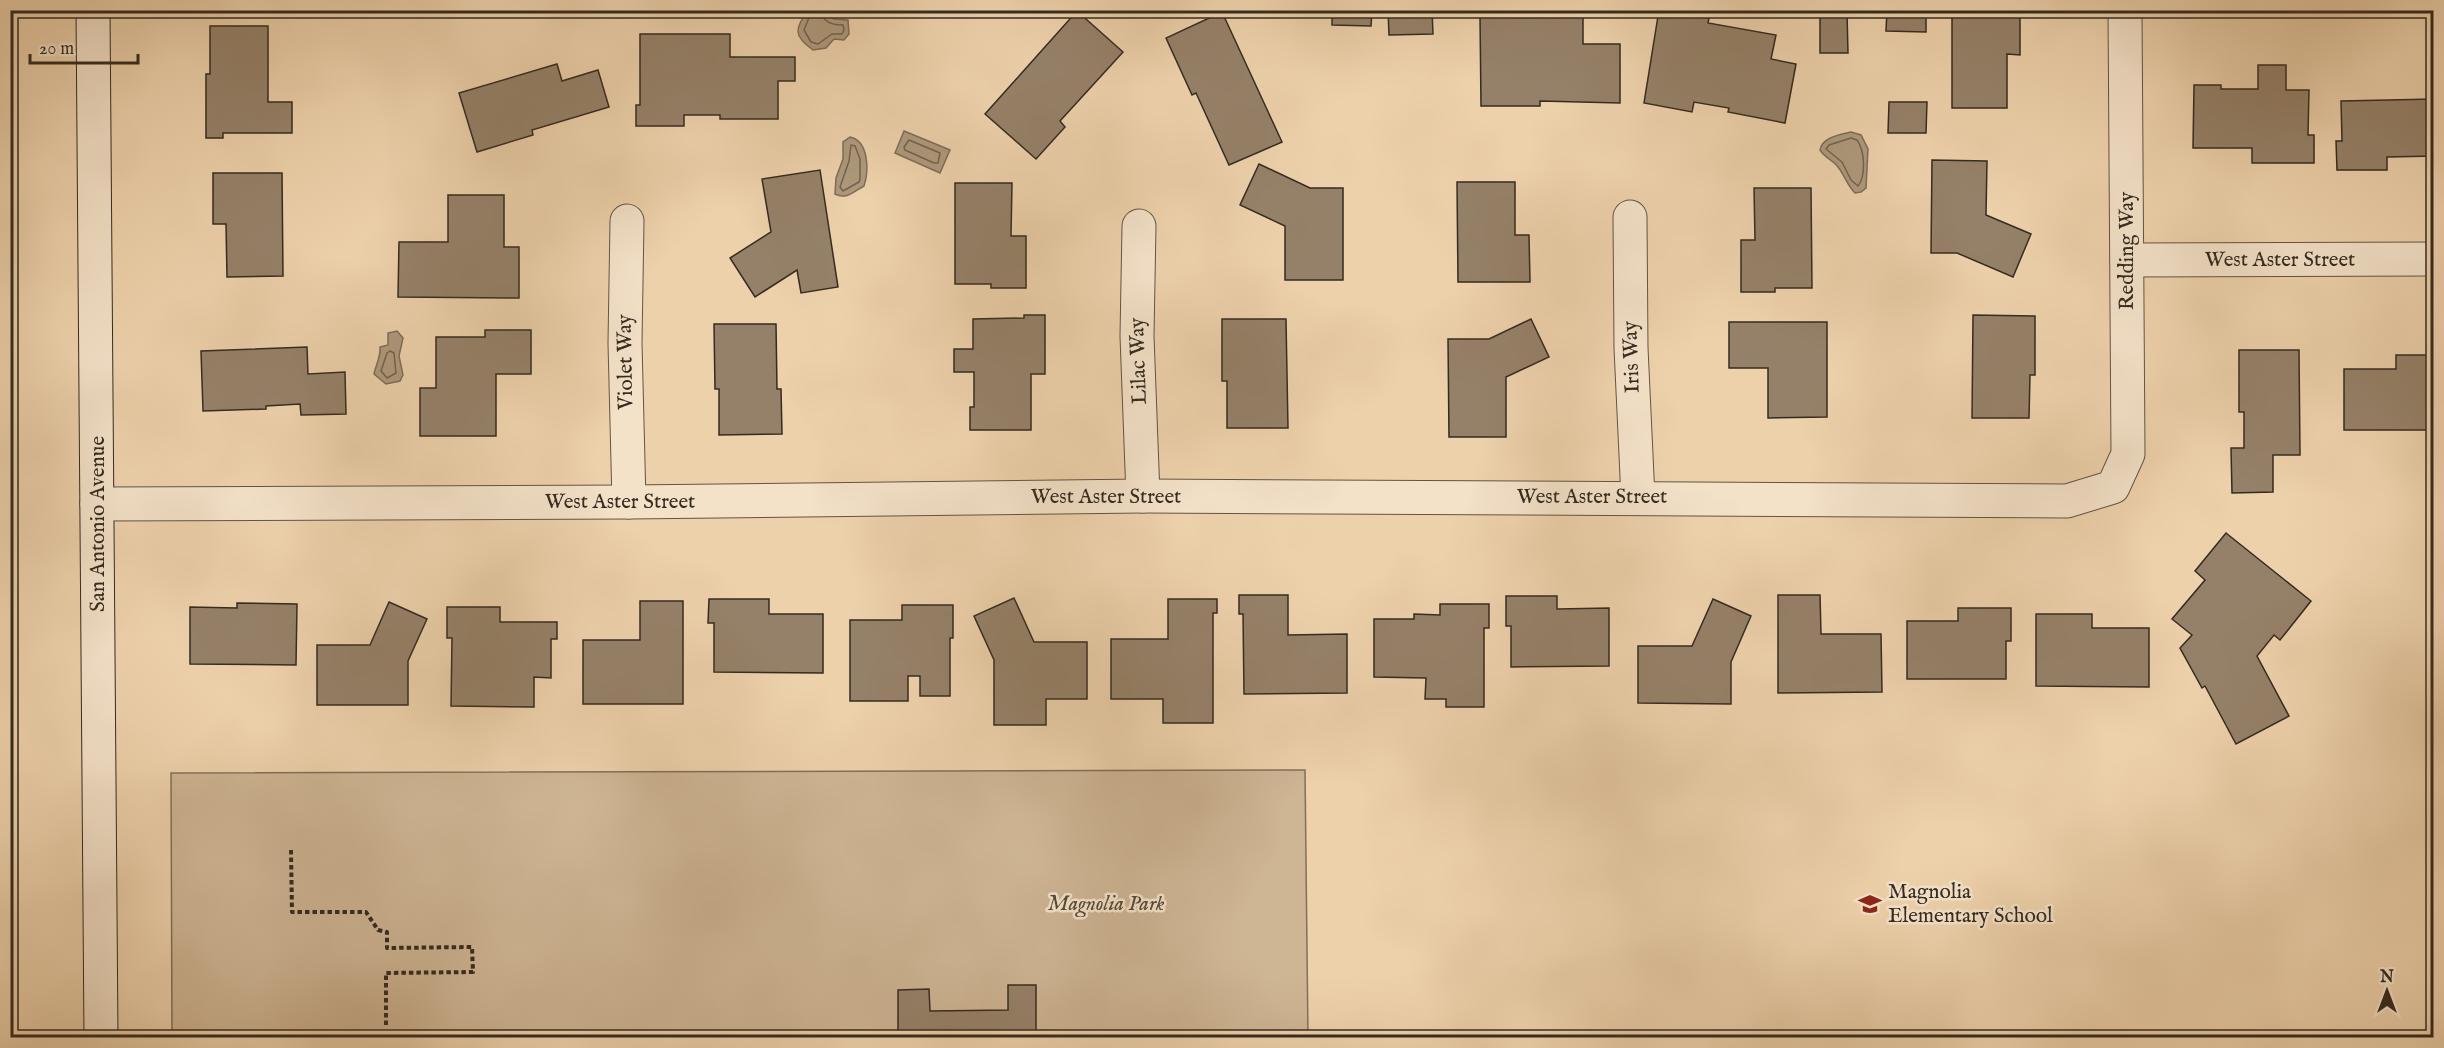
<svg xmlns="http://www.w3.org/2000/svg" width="2444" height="1048" font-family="'IM FELL English',serif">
	<rect width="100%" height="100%" fill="#edd1ab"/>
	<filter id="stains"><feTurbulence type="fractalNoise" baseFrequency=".00333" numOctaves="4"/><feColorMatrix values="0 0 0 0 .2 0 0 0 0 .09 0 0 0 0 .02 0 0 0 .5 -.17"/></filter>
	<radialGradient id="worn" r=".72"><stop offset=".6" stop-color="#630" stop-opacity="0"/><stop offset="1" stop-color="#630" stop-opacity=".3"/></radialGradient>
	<path fill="#ceb594" stroke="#82705a" stroke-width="1.5" d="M1305,770L1308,1037H172L171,773Z"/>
	<g fill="#ae997c" stroke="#7e6d58" stroke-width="1.5">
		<path d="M807,11H826L834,19L848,20L849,34L844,40L834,39L826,48L813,50C792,35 796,29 807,11Z"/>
		<path d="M904,131L950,150L940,173L895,153Z"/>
		<path d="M1851,132L1861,135L1868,149L1866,188L1861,192L1855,193C1847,185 1845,176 1838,167C1833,160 1825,158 1820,150C1822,137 1840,135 1851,132Z"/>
		<path d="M850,137C869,141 869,171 864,186C854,191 847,200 835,194L836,178L843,159V142Z"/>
		<path d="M397,331L403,338L399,356L403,375L400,381L386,384L374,374C376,364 381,357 380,347L388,345V333Z"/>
	</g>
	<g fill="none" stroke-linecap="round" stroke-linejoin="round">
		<g stroke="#72624e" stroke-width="1.5">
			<path d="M812,10L804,30L811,42L818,44L832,34H842L844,30L843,25C833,25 822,23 821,10"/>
			<path d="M1851,138L1857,140C1865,151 1866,176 1858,186L1851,180L1842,162L1826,149L1829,145Z"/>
			<path d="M909,140L940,153L938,163H934L905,150L904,147Z"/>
			<path d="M851,145L855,146L860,159V179L859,182L843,191L840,187L849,161Z"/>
			<path d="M390,351L394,353L396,373L387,378L381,371L387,353Z"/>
		</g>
	</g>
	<g fill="#958169" stroke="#352b21" stroke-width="1.5">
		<path d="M1332,10H1372L1371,26L1332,25Z"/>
		<path d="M1388,10H1432L1433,34L1389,35Z"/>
		<path d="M1659,10L1709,18L1708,23L1776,35L1771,59L1796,64L1785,123L1728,112L1729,108L1694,102L1692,112L1644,103Z"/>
		<path d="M1887,10H1926V32L1886,31Z"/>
		<path d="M1952,10H2020V55L2007,54V108H1952Z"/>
		<path d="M1077,11L1123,52L1060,121L1065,127L1036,159L985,114Z"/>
		<path d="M1222,12L1282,142L1229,165L1196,93L1192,95L1166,38Z"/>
		<path d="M1820,12H1847L1848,53H1820Z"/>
		<path d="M1480,17H1583V44H1620V103L1540,101V106H1481Z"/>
		<path d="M210,26H268V102H292V133H223V138H206V74H210Z"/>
		<path d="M640,34H730V57H795V81H778V119H720V115H684V126H636V105H640Z"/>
		<path d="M557,64L562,81L598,70L609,107L532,130L533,135L477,152L459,93Z"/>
		<path d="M2258,65H2286V90H2309L2308,135H2314V163H2252V148H2193L2194,85H2221V89H2258Z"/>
		<path d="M2434,99V156L2387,157V170H2337L2336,141H2342L2341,101Z"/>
		<path d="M1889,102H1927L1926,133H1888Z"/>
		<path d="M1932,160L1987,161L1986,215L2031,234L2013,277L1957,253H1931Z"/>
		<path d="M1259,164L1310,188H1343V280H1285V226L1240,205Z"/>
		<path d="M820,170L838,287L801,293L797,270L755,297L730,258L771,232L762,179Z"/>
		<path d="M213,173H282L283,276L227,277L226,224H213Z"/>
		<path d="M1457,182H1515V235H1529L1530,282H1458Z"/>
		<path d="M955,183H1012L1011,236H1026V288H991V284H955Z"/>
		<path d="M1754,188H1811L1812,288H1775V292H1741V240H1755Z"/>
		<path d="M448,195H504V247H519V298L398,297L399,242H448Z"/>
		<path d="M1024,315H1045V374H1031V430H970V407H974V372H954V349H973V319L1024,318Z"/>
		<path d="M1973,315L2035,316V375H2030L2029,418H1972Z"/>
		<path d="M1222,319H1286L1288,428H1227V381H1222Z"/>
		<path d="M1531,319L1549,357L1506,377V437H1449L1448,339H1489Z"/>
		<path d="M1729,322H1827V417L1768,418V368H1729Z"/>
		<path d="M714,324H776L777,389H781L782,434L719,435V389H715Z"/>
		<path d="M485,330H531V374H496V436H420V388H436V337H485Z"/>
		<path d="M307,347L308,374L345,372L346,414L301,415L300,404L266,406V409L203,411L201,351Z"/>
		<path d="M2239,350H2299L2300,455H2273V492L2232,493L2231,448H2244V412H2239Z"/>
		<path d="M2396,355H2434V430H2344V369H2396Z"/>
		<path d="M2226,533L2311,601L2280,640L2274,635L2257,656L2289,716L2236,744L2205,686L2202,688L2180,648L2192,635L2172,619L2205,580L2195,571Z"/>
		<path d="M1239,595H1288V635L1347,634V693L1244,694L1243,614H1239Z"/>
		<path d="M1778,595H1820L1821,634H1881L1882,692L1778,693Z"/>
		<path d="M1506,596H1557V609L1609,608V666L1511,667V626H1506Z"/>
		<path d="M1014,598L1034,642H1087V699H1046V725H994V660L974,616Z"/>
		<path d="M709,599H769V614H823V673L714,672V623H708Z"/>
		<path d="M1168,599H1217V613H1213V723H1163V699H1111V639H1168Z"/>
		<path d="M1713,599L1751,616L1731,662V704L1638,703V646H1692Z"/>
		<path d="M640,601H683V704H583V640H640Z"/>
		<path d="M389,602L427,619L408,661V705H317V645H370Z"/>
		<path d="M237,603L297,604L296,665L190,664V607L237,608Z"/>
		<path d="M1440,604H1489V628H1484V707H1446V699H1425L1426,678L1374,677V619H1414V614L1440,615Z"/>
		<path d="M902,605H953V638H950V696H920V676H908V701H850V620H902Z"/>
		<path d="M447,607H500V622H557V639H551V678L534,677V707L451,706L452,638H447Z"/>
		<path d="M1958,608H2011V641H2006V679H1907V621H1958Z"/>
		<path d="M2036,614H2092V628H2149V687L2036,686Z"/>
		<path d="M1008,985H1036V1038H898V990L929,989L930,1011L1008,1010Z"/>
	</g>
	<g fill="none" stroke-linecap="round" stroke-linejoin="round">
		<g stroke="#635444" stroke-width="35">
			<g id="minor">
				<path d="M1630,217L1631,348L1638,498"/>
				<path d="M627,221L625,343L629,502"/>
				<path d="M1139,226L1137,336L1143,496"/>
				<path d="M2127,260L2434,259"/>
				<path d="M97,504L629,502L1143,496L2067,501L2113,487L2128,454L2125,10"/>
			</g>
		</g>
		<g stroke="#352b21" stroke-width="35">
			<path id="secondary" d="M93,10L101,1038"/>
		</g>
		<path stroke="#352b21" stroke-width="4" stroke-dasharray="4.5 3" stroke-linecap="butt" d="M291,850L292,912H366L378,930L387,932V948L472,947L473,972L386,973V1025"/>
		<use href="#minor" stroke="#f3e1c8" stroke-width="33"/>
		<use href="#secondary" stroke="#f3e1c8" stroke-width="33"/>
	</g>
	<defs>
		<g id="school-bare" transform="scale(1.8)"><path d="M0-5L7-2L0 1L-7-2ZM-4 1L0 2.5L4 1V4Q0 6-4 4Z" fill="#8f2418" stroke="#f3e1c8" stroke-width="2.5" paint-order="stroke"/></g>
	</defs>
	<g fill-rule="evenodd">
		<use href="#school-bare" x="1870" y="904"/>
	</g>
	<g text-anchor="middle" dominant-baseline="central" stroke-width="5" stroke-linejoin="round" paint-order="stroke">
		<g font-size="21" fill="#352b21" stroke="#f3e1c8">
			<text transform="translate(2127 251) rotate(-90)">Redding Way</text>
			<text x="2280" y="260">West Aster Street</text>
			<text transform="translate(1632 357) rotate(-92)">Iris Way</text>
			<text transform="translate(1139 361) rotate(-92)">Lilac Way</text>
			<text transform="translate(626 362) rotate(-91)">Violet Way</text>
			<text x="1106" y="497">West Aster Street</text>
			<text x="1592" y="497">West Aster Street</text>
			<text x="620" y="502">West Aster Street</text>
			<text transform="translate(98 524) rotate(-90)">San Antonio Avenue</text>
		</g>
		<g font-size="21" fill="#352b21" stroke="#f3e1c8" text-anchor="start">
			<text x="1888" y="892">Magnolia<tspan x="1888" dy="24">Elementary School</tspan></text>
		</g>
		<g font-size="21" font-style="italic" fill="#544738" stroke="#f3e1c8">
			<text x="1106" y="904">Magnolia Park</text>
		</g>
	</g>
	<rect width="2444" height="1048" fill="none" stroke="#edd1ab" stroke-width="36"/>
	<rect x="12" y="12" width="2420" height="1024" fill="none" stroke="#352b21" stroke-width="3"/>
	<rect x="18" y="18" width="2408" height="1012" fill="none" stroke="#352b21" stroke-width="1.5"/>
	<g transform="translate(2387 991)" stroke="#f3e1c8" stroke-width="4.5" paint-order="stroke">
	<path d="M0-4.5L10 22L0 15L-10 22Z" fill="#352b21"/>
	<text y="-9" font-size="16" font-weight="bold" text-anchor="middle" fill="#352b21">N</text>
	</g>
	<path d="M30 54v9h108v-9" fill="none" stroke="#352b21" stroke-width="3"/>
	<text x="39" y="54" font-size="18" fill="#352b21" stroke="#f3e1c8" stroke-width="4.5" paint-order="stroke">20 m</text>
	<rect width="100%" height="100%" filter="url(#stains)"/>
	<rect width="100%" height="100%" fill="url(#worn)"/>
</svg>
